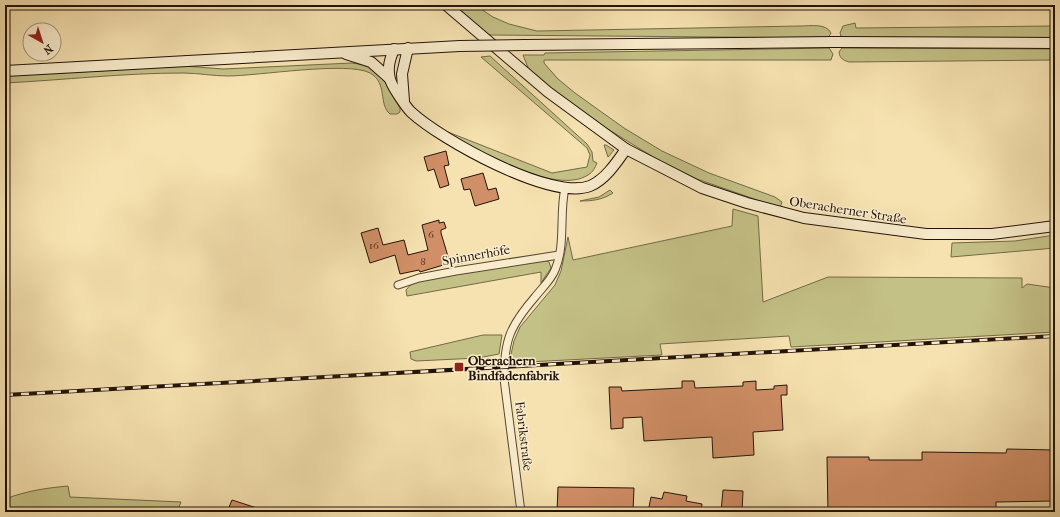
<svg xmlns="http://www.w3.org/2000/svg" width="1060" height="517" font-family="'IM FELL French Canon',serif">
	<rect width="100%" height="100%" fill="#f6e2b0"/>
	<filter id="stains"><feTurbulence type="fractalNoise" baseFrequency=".005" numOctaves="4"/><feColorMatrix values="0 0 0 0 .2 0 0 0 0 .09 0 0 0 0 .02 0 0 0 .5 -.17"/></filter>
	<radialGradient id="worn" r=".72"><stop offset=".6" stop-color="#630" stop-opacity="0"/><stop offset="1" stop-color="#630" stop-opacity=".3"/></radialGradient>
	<g fill="#c4c186" stroke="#736a48">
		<path d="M451,5H475L493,17L509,24L537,31L800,26C811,26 826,23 831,33L828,38L490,35L484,33Z"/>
		<path d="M855,23L856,28L1055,26V38H845L841,36L840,33L843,26Z"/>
		<path d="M829,48L833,54L831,60H544V63L558,79L575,93L624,128L662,151L709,173L775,197L782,202L780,208L697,179L655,158L606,128L555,93L529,70L523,55H544L545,53Z"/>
		<path d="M842,48L1055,49V60L849,62C843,60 840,59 839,52Z"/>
		<path d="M490,56L587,144L592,152L593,161L597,163C595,168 593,172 588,175C556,196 476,150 448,132L552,173L587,167L590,155L587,148L481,57Z"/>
		<path d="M352,63C384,67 385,83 400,108V112L397,114H390C378,104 388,83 370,73C348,61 257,76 228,76C213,76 198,73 183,73C124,73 64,80 5,83V76L185,66L223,69Z"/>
		<path d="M604,145H606L614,150L608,157Z"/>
		<path d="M610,190L613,193C602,200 592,201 580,201L599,197Z"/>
		<path d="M733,209L758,216L763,302L828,277L1022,278V288L1027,284L1055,288V332L791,347L789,336L660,344L662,355L509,363L514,341L520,327L555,285L561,271L568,237L573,260L732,226Z"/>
		<path d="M1055,235V248L951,257L952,243L1015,241Z"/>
		<path d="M544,260L549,262L551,268L541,283V272L407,296L406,290L413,282L524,262Z"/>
		<path d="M483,335H502L499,354L478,358L416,361L411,359L410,352Z"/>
		<path d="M68,486L70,497L181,502L177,512H5V499C26,491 46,488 68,486Z"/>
	</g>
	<g fill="#d18f67" stroke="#221309">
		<path d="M446,151L449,165L444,166L449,185L440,188L434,169L428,171L424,157Z"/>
		<path d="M483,173L488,190L496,188L499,199L475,206L470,189L464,190L461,179Z"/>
		<path d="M439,220V223L444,222L446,228L441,230V233L450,263L420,272L419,270L400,274L395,255L370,263L361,233L378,228L383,245L404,240L408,255L428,250L422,225Z"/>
		<path d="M463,255L465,262L457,264L455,257Z"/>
		<path d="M682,381H694L695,388L743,386V382L756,381V390L774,389V386L787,385V395H781L783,430L753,432L754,455L713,458L712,437L644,441L642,417L623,418V428L611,429L609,387H621L622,391L682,388Z"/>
		<path d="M1007,449L1055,450V501L996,502V512H828L827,457H869V460H922V452L1006,453Z"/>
		<path d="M558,487L634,488L633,512H557Z"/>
		<path d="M723,490L743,491L742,512H721Z"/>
		<path d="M664,492L687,496L686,501L702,504L701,512H648L651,497L662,499Z"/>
		<path d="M232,500L266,511L265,512H227Z"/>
	</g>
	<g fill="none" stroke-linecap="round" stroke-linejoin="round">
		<g stroke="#574733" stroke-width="9">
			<g id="street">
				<path d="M398,285L419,278L456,271L559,255"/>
				<path d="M521,512L504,379C504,340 510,326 535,297C542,288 551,280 555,270C566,244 559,215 565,188"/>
			</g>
		</g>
		<g stroke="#221309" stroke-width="12">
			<g id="secondary">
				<path d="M446,5L548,92L626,149L702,188L747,203L804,218L926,234H992L1055,226"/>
				<path d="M525,45L834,42L1055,43"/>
				<path d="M394,49C390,59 387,68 390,79C391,85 406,107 411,112C440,139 551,201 590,186C605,180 617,162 626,149"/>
				<path d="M346,54L371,62L389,78"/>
				<path d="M5,71L460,46"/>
				<path d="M404,101L402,74L408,48"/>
			</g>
		</g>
		<use href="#street" stroke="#f9eccc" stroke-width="7"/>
		<use href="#secondary" stroke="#f9eccc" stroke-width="10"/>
		<g stroke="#221309" stroke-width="4">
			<path id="rail" d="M5,395L1055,336"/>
		</g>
		<use href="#rail" stroke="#f9eccc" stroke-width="2.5" stroke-dasharray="8" stroke-linecap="butt"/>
		<g stroke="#221309" stroke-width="12" stroke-linecap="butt">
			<path id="secondary-bridge" d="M460,46L525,45"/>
		</g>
		<use href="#secondary-bridge" stroke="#f9eccc" stroke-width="10"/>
	</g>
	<rect fill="#8f2418" stroke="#f9eccc" stroke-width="1.5" x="454" y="362" width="10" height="10" rx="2"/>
	<g text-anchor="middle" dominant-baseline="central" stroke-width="3" stroke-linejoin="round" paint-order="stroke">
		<g font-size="11" fill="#4e3220">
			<text x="431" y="234">6</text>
			<text x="374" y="245">16</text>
			<text x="423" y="261">8</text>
		</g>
		<g font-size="13" fill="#221309" stroke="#f9eccc">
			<text transform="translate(848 210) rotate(9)">Oberacherner Straße</text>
			<text transform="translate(476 255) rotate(-10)">Spinnerhöfe</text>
			<text transform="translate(524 436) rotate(83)">Fabrikstraße</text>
		</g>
		<g font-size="13" font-weight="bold" fill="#221309" stroke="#f9eccc" text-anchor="start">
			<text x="468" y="360">Oberachern<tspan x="468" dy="15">Bindfadenfabrik</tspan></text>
		</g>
	</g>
	<rect width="1060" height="517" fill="none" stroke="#f6e2b0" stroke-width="20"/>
	<rect x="6" y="6" width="1048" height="505" fill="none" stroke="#221309" stroke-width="2"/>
	<rect x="10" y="10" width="1040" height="497" fill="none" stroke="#221309"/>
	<g transform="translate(42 42) rotate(141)"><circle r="19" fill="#f9eccc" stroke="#a3957e"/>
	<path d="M0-3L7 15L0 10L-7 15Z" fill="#8f2418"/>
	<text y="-6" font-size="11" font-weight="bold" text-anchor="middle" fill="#221309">N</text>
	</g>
	<rect width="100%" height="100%" filter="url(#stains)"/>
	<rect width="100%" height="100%" fill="url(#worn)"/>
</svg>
